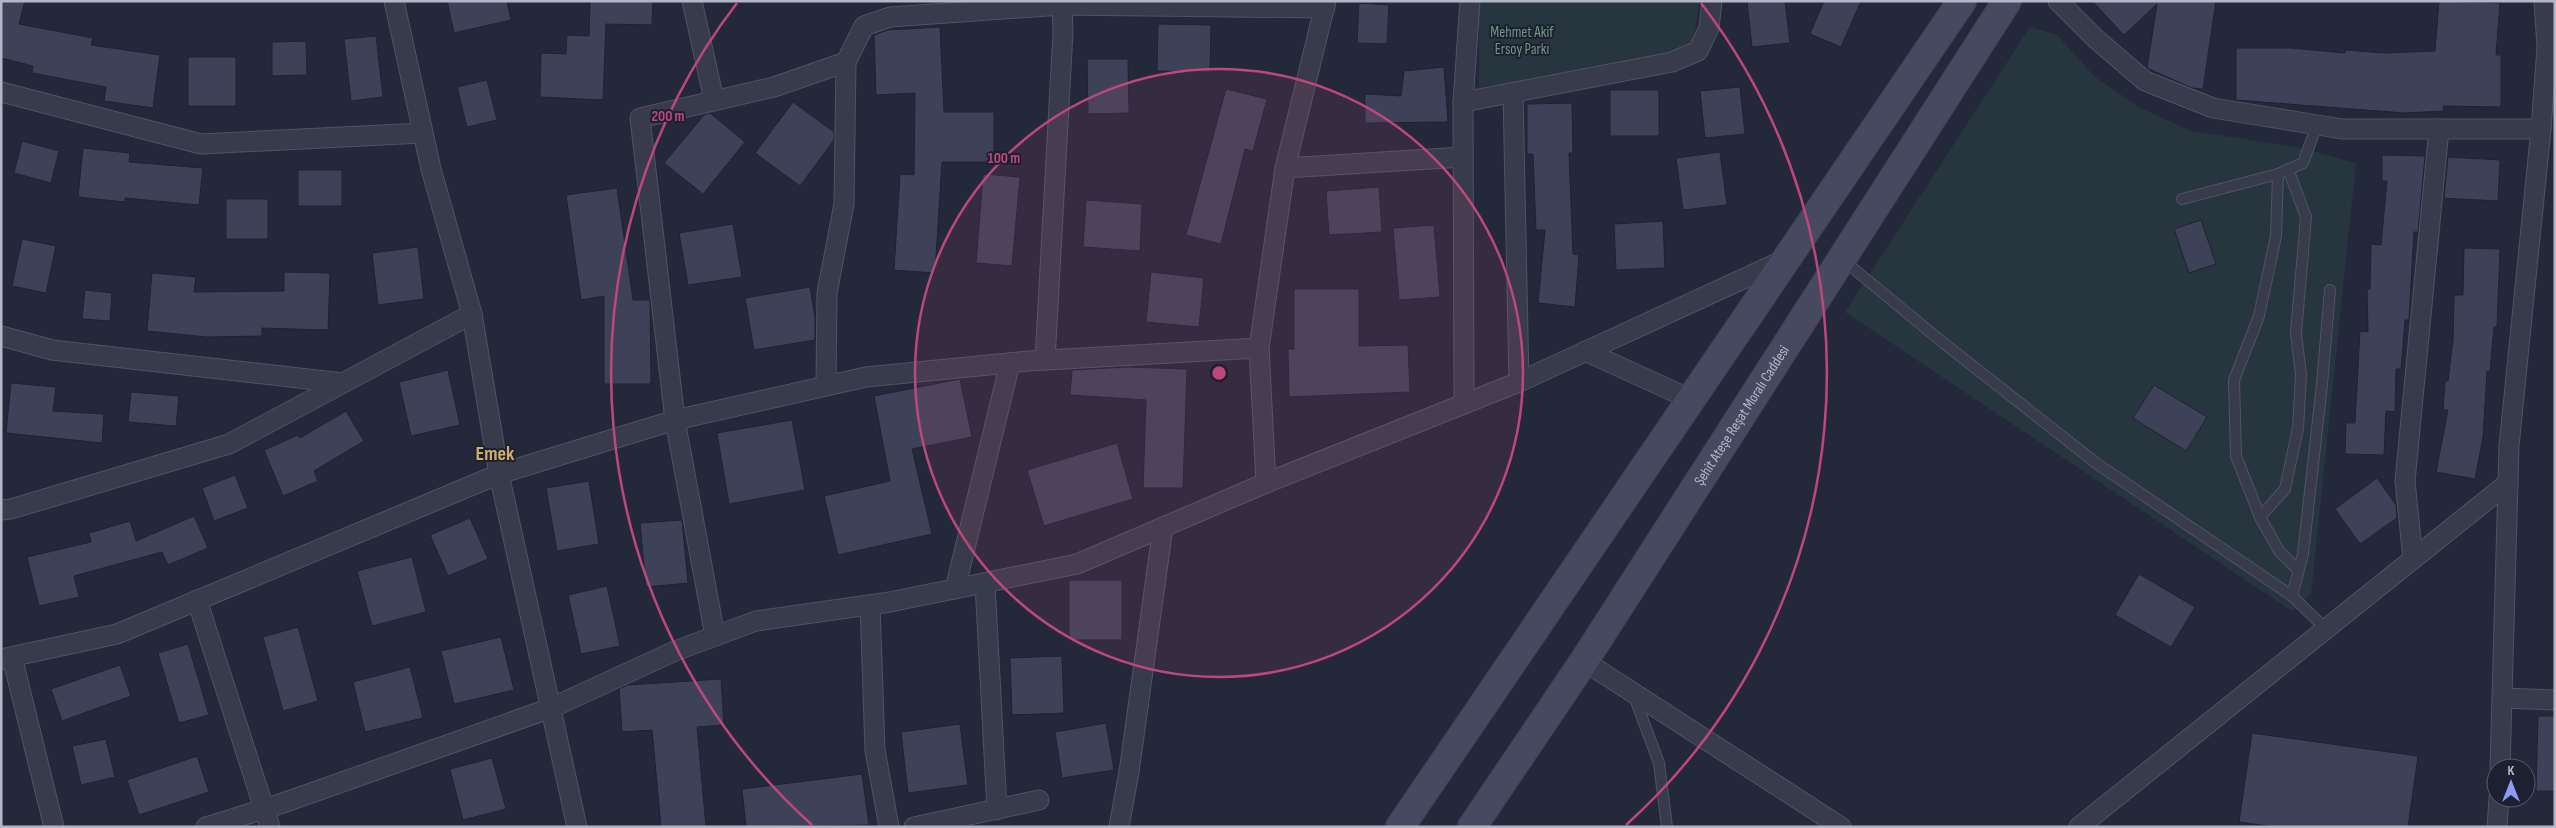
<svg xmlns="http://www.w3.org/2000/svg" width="2556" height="828" font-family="'Sofia Sans Condensed',sans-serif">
	<rect width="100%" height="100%" fill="#24283b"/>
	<g fill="#27363e">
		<path d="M1479,1H1700L1692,46L1640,59L1479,88Z"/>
		<path d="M2030,27L2057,35L2095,77L2142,109L2192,131L2301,148L2356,163L2311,594L2292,611L1845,312Z"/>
	</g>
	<g fill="#3e4259" stroke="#1f2233">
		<path d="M1,1H25L19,24L93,38L91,45L160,55L153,108L104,101L106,87L32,73L33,66L1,58Z"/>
		<path d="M447,1H507L511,20L454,33Z"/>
		<path d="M590,1H653L652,25L606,24L603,100L540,97L541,53L566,54L567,35L589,36Z"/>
		<path d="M1747,1H1785L1790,43L1752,47Z"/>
		<path d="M1824,1H1861L1841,47L1810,34Z"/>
		<path d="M2092,1H2216L2203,89L2192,88L2147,68L2157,4L2124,35Z"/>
		<path d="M2439,1L2500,3L2496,55H2501V107L2443,106L2444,111L2404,113L2236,100V48H2291L2345,53V50L2384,53L2435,51Z"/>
		<path d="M1359,3L1389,5L1387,44L1357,43Z"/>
		<path d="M1158,24L1211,25L1210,72L1157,71Z"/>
		<path d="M940,27L944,112H994V162H942L935,273L894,270L900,174L914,175L915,93L876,95L874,35L888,30Z"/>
		<path d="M376,36L383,97L351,101L344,39Z"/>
		<path d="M306,41L307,75L272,76V42Z"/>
		<rect x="188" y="57" width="48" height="49"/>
		<path d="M1087,59H1128L1129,113L1088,114Z"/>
		<path d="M1444,67L1448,122L1365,123V94L1401,96L1404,71Z"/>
		<path d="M487,80L497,120L467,127L457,87Z"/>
		<path d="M1740,87L1745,134L1705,138L1700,91Z"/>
		<path d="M1226,89L1267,99L1253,151L1245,149L1221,244L1186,235Z"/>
		<rect x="1610" y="90" width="49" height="46"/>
		<path d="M793,102L834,132V140L800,186L755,153Z"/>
		<path d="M1572,103L1573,153H1569L1573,254L1579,255L1575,307L1538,303L1545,230H1536L1533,154H1527V104Z"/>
		<path d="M710,113L745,142L703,194L664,163L704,115Z"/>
		<path d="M22,141L59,151L51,183L14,173Z"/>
		<path d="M83,148L130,153L129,162L203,168L199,205L125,198V202L78,197Z"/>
		<path d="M1720,152L1727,205L1683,210L1676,158Z"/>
		<path d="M2382,155L2425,156L2418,232H2414L2409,320H2405L2401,369H2396L2395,412L2386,411L2384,455L2345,454L2346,423H2355L2360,331L2368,332L2367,289H2370L2371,244L2381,245L2387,181H2382Z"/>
		<path d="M2448,157L2500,160L2498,201L2444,198Z"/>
		<rect x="298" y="170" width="44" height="36"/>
		<path d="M983,174L1020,177L1012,266L976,263Z"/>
		<path d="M1379,187L1382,232L1329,235L1326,191Z"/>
		<path d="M617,188L633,300H650L651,384H604V296L581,300L566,195Z"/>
		<rect x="226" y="199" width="42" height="40"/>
		<path d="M1086,200L1142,204L1140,251L1083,247Z"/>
		<path d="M2201,220L2216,264L2189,273L2174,229Z"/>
		<path d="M1663,221L1665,268L1616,270L1614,224Z"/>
		<path d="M733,224L742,277L688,285L679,233Z"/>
		<path d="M1434,225L1440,297L1399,300L1393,228Z"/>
		<path d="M22,239L56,246L46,293L12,286Z"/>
		<path d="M418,247L424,299L378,305L372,253Z"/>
		<path d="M2464,248L2500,249L2497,327H2494L2490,372L2487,371L2483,437L2475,479L2436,472L2448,410H2443L2445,381H2448L2453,340L2454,295H2463Z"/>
		<path d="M284,272L330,273L328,330L262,328V336L207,337L147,331L152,273L196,277L194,292L284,291Z"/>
		<path d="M1151,272L1204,278L1199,327L1146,322Z"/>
		<path d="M810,287L815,318V340L754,350L745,298Z"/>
		<path d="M1294,289H1359V346L1408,345L1410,392L1289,397L1288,349H1294Z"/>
		<path d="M85,290L112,293L110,321L82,319Z"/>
		<path d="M1128,367L1187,369L1183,488H1143L1146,400L1070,395L1072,370Z"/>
		<path d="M448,370L460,425L411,436L399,382Z"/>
		<path d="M960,379L972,437L912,449L932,534L838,555L824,496L890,481L874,396Z"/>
		<path d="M11,383L56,387L53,411L104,414L102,443L6,433Z"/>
		<path d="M2154,385L2207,417L2186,451L2133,418Z"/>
		<path d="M131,392L179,396L176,426L128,422Z"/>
		<path d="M346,411L364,441L314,471L318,481L283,496L264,450L298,435L300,438Z"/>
		<path d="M792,420L805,490L729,504L717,433Z"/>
		<path d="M1117,443L1133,499L1044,526L1027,470Z"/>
		<path d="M235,475L248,508L214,521L202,488Z"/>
		<path d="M2377,478L2396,505L2397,518L2360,544L2335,509Z"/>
		<path d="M589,481L599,544L557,551L546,488Z"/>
		<path d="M194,516L208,548L168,565L162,552L74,576L79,597L39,606L27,557L91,542L89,533L130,521L136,541Z"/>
		<path d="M470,518L488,559L448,576L430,535Z"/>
		<path d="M682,520L688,583L646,587L640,523Z"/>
		<path d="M412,557L426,612L372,626L357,571Z"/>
		<path d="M2139,574L2195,607L2171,647L2115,615Z"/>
		<rect x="1069" y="580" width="53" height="60"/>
		<path d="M607,586L620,646L581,654L568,595Z"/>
		<path d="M298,627L318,701L283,711L263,637Z"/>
		<path d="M501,637L514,690L454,704L441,651Z"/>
		<path d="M188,644L209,715L179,723L158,653Z"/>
		<path d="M1062,656L1064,713L1012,715L1010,658Z"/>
		<path d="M120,665L131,696L62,721L51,689Z"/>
		<path d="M410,667L423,718L365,732L353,682Z"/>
		<path d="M721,679L724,725L697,727L706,827H661L652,730L622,732L619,689L627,685Z"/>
		<path d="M2538,716H2555V791H2536Z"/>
		<path d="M1106,723L1114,770L1062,778L1055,732Z"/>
		<path d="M960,724L968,785L908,793L901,732Z"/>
		<path d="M2252,733L2418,756L2408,827H2276L2239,822Z"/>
		<path d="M106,739L115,777L81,785L72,746Z"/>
		<path d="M197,756L209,792L139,815L127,780Z"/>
		<path d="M492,758L506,809L463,820L450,769Z"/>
		<path d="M862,774L869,825L746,827L742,789Z"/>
	</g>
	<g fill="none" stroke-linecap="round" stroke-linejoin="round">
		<g stroke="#505364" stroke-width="12">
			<g id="service">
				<path d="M2278,174L2276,236L2259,316L2234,380L2236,456L2260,517L2279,551L2298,570"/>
				<path d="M2182,199L2278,174L2303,163L2317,125"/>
				<path d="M1843,260L1941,341L2096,463L2292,596L2326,629"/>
				<path d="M2260,517L2285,489L2298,428L2301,375L2296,333L2306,217L2288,169"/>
				<path d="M2292,596L2303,554L2322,384L2330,290"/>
				<path d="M1634,696L1659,763L1667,827"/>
			</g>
		</g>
		<g stroke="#505364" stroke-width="21">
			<g id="minor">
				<path d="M394,1L431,169L472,314L499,474L577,827"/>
				<path d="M692,1L714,100"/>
				<path d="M2058,1L2096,39L2145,81L2213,108L2342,129H2541"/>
				<path d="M1,92L201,144L423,133"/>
				<path d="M1513,93L1519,382"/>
				<path d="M1463,102L1672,62L1698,51L1709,28L1712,1"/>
				<path d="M1285,168L1463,157"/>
				<path d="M1,336L52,350L343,383"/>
				<path d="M1585,351L1690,399"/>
				<path d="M1045,360L1063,32L1062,1"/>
				<path d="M826,386L827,293L844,204L846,62"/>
				<path d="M1464,403L1463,102L1470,1"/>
				<path d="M1266,483L1259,348L1285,168L1326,1"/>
				<path d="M1,510L11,509L229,444L472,314"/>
				<path d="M2413,559L2405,481L2439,129"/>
				<path d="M985,583L997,810"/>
				<path d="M955,589L1010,363"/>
				<path d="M197,600L270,827"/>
				<path d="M870,605L875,750L889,827"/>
				<path d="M715,636L675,420L640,118L774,87L846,62L864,26L890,17L1062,5L1325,8"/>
				<path d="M12,657L54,827"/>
				<path d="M1,659L117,634L499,474L675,420L866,377L1029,361L1259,348"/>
				<path d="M1584,661L1841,827"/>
				<path d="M2503,698L2555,700"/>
				<path d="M2500,768L2509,446L2541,129L2547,47L2544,1"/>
				<path d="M206,827L283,803L551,708L675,651L756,621L890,602L1077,564L1266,483L1519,382L1784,260"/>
				<path d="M914,827L1039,800"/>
				<path d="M1119,827L1129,772L1163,527"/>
				<path d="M2079,827L2508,483"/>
				<path d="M2497,827L2499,798"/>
			</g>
		</g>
		<g stroke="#414455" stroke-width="30">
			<g id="secondary">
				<path d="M1400,827L1962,1"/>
				<path id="s1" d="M1472,827L1584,661L2007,1"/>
			</g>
		</g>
		<use href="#service" stroke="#383b4c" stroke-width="10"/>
		<use href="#minor" stroke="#383b4c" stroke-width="19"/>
		<use href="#secondary" stroke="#46495f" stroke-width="28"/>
	</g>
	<circle cx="1219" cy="373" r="304" fill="#be477b" fill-opacity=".12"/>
	<g fill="none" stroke="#be477b" stroke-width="2.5">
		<circle cx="1219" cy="373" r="304"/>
		<path d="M812 825A608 608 0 0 1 737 3M1701 3A608 608 0 0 1 1626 825"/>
	</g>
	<g text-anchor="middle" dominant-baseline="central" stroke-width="4" stroke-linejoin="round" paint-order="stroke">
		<g font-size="15" fill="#6c9780" stroke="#1d2031">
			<text x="1522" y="32">Mehmet Akif<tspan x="1522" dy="17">Ersoy Parkı</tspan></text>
		</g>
		<g font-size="15" fill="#b4b6c7" stroke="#1d2031">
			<text stroke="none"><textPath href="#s1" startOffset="492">Şehit Ateşe Reşat Moralı Caddesi</textPath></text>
		</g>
		<g font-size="20" font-weight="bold" fill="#cfae66" stroke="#1d2031">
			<text x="495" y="454">Emek</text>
		</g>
	</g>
	<circle cx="1219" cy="373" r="8" fill="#be477b" stroke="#1d2031" stroke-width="2.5"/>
	<g font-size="15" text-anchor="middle" font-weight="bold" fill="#be477b" stroke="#1d2031" stroke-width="4" stroke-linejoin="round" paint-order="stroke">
		<text x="668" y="121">200 m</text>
		<text x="1004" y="163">100 m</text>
	</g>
	<rect width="2556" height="828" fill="none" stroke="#b4b6c7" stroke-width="5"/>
	<g transform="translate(2511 783)"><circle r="24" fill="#1d2031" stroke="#595c6d"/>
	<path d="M0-4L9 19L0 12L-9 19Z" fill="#8d9bf3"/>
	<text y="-8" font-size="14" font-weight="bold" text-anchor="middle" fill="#b4b6c7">K</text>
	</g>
</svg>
